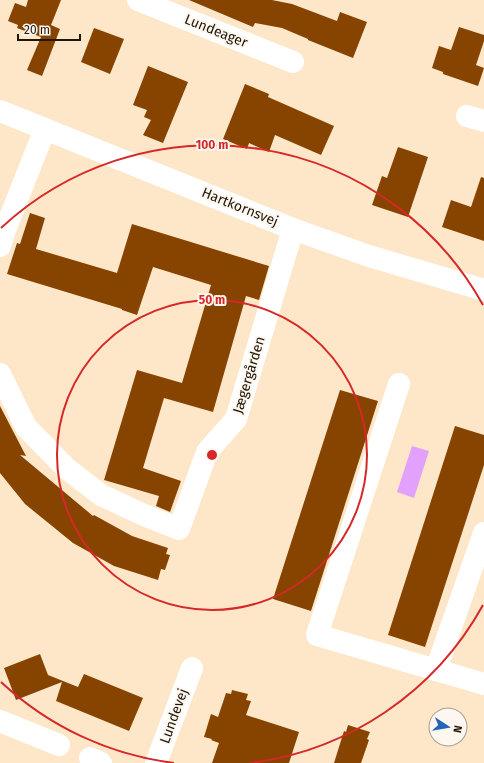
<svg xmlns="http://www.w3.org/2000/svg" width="484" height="763" font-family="'Fira Sans',sans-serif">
	<rect width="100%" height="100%" fill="#fee7c8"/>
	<path fill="#e2a1fd" d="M412,446L429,451L414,498L397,492Z"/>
	<g fill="#874400">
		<path d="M28,0H61L51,25L60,29L42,76L27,70L41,37L17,28L18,25L8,21L15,3L26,7Z"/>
		<path d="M189,0H272L292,4L337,21L340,12L367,22L353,58L308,40V39L282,28L255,23L253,27Z"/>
		<path d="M459,27L484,35V41L476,65L484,68L478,86L443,74V72L432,68L439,46L451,50Z"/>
		<path d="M94,28L124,39L110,74L81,62Z"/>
		<path d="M148,66L188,82L163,143L143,135L151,120L144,117L147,110L133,105Z"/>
		<path d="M245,84L269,94L268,97L334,126L321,155L275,135L269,152L249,143L247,149L223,139Z"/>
		<path d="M398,147L428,157L408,217L372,205L382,176L387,178Z"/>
		<path d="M481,177L484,178V241L442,227L451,200L471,207Z"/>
		<path d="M30,213L45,218L36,249L117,273L132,224L269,266L259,300L246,296L213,412L164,398L143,468L181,481L170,512L156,506L159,496L104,480L137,370L182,383L211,285L153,267L137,315L122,310V309L7,274L17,243L20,244Z"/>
		<path d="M340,390L378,401L311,611L273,599Z"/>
		<path d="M0,406L26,456L20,455L93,516L94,515L132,536L168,548L166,554L170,555L165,570L161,569L158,580L114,566L73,543L25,504L0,473Z"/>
		<path d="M455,426L484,435V465L425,647L388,635Z"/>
		<path d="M40,654L48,675L78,687L84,674L143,698L129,731L56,701L62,682L16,700L4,668Z"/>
		<path d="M232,690L248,694L246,700L251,701L246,715L299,732L289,763H212L219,743L211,740L212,739L204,737L211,714L218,717L226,693L231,694Z"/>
		<path d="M348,725L370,732L367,739L369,740L361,763H334L344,731L346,732Z"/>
	</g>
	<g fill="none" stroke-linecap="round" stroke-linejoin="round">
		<g stroke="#fff" stroke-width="22">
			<path d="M138,0L293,62"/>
			<path d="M0,111L293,229L369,256L484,290"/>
			<path d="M467,116L484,121"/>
			<path d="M0,246L5,230L45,129"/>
			<path d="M0,374L26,427L66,468L101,495L144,515L179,529L207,452L236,419L293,229"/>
			<path d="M399,384L317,635L484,684"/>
			<path d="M436,670L484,533"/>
			<path d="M0,721L59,745"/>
			<path d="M90,758L101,763"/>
			<path d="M156,763L192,668"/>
		</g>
	</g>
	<g fill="none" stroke="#d62828" stroke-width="2">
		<circle cx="212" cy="455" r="155"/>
		<path d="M483 605A310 310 0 0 1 250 763M174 763A310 310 0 0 1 1 682M1 228A310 310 0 0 1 483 305"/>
	</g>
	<g text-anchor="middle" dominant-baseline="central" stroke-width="4" stroke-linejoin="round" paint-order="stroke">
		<g font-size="14" fill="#201608" stroke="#fdf7f0">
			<text transform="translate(216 31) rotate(22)">Lundeager</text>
			<text transform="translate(240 207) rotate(22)">Hartkornsvej</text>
			<text transform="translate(249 375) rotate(-73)">Jægergården</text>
			<text transform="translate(174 716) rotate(-70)">Lundevej</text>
		</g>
	</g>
	<circle cx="212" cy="455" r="6" fill="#d62828" stroke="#fdf7f0" stroke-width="2"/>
	<g font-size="12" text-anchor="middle" font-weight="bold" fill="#d62828" stroke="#fdf7f0" stroke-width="4" stroke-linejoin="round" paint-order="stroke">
		<text x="212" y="149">100 m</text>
		<text x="212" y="304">50 m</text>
	</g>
	<g transform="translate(448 727) rotate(102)"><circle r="19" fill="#fdf7f0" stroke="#a59d93"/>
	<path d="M0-3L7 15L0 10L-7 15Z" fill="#2365b6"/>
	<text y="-6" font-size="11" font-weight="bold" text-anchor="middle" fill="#201608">N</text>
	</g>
	<path d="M18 34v6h62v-6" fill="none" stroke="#201608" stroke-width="2"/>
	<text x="24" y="34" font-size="12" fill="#201608" stroke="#fdf7f0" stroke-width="3" paint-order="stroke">20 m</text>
</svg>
